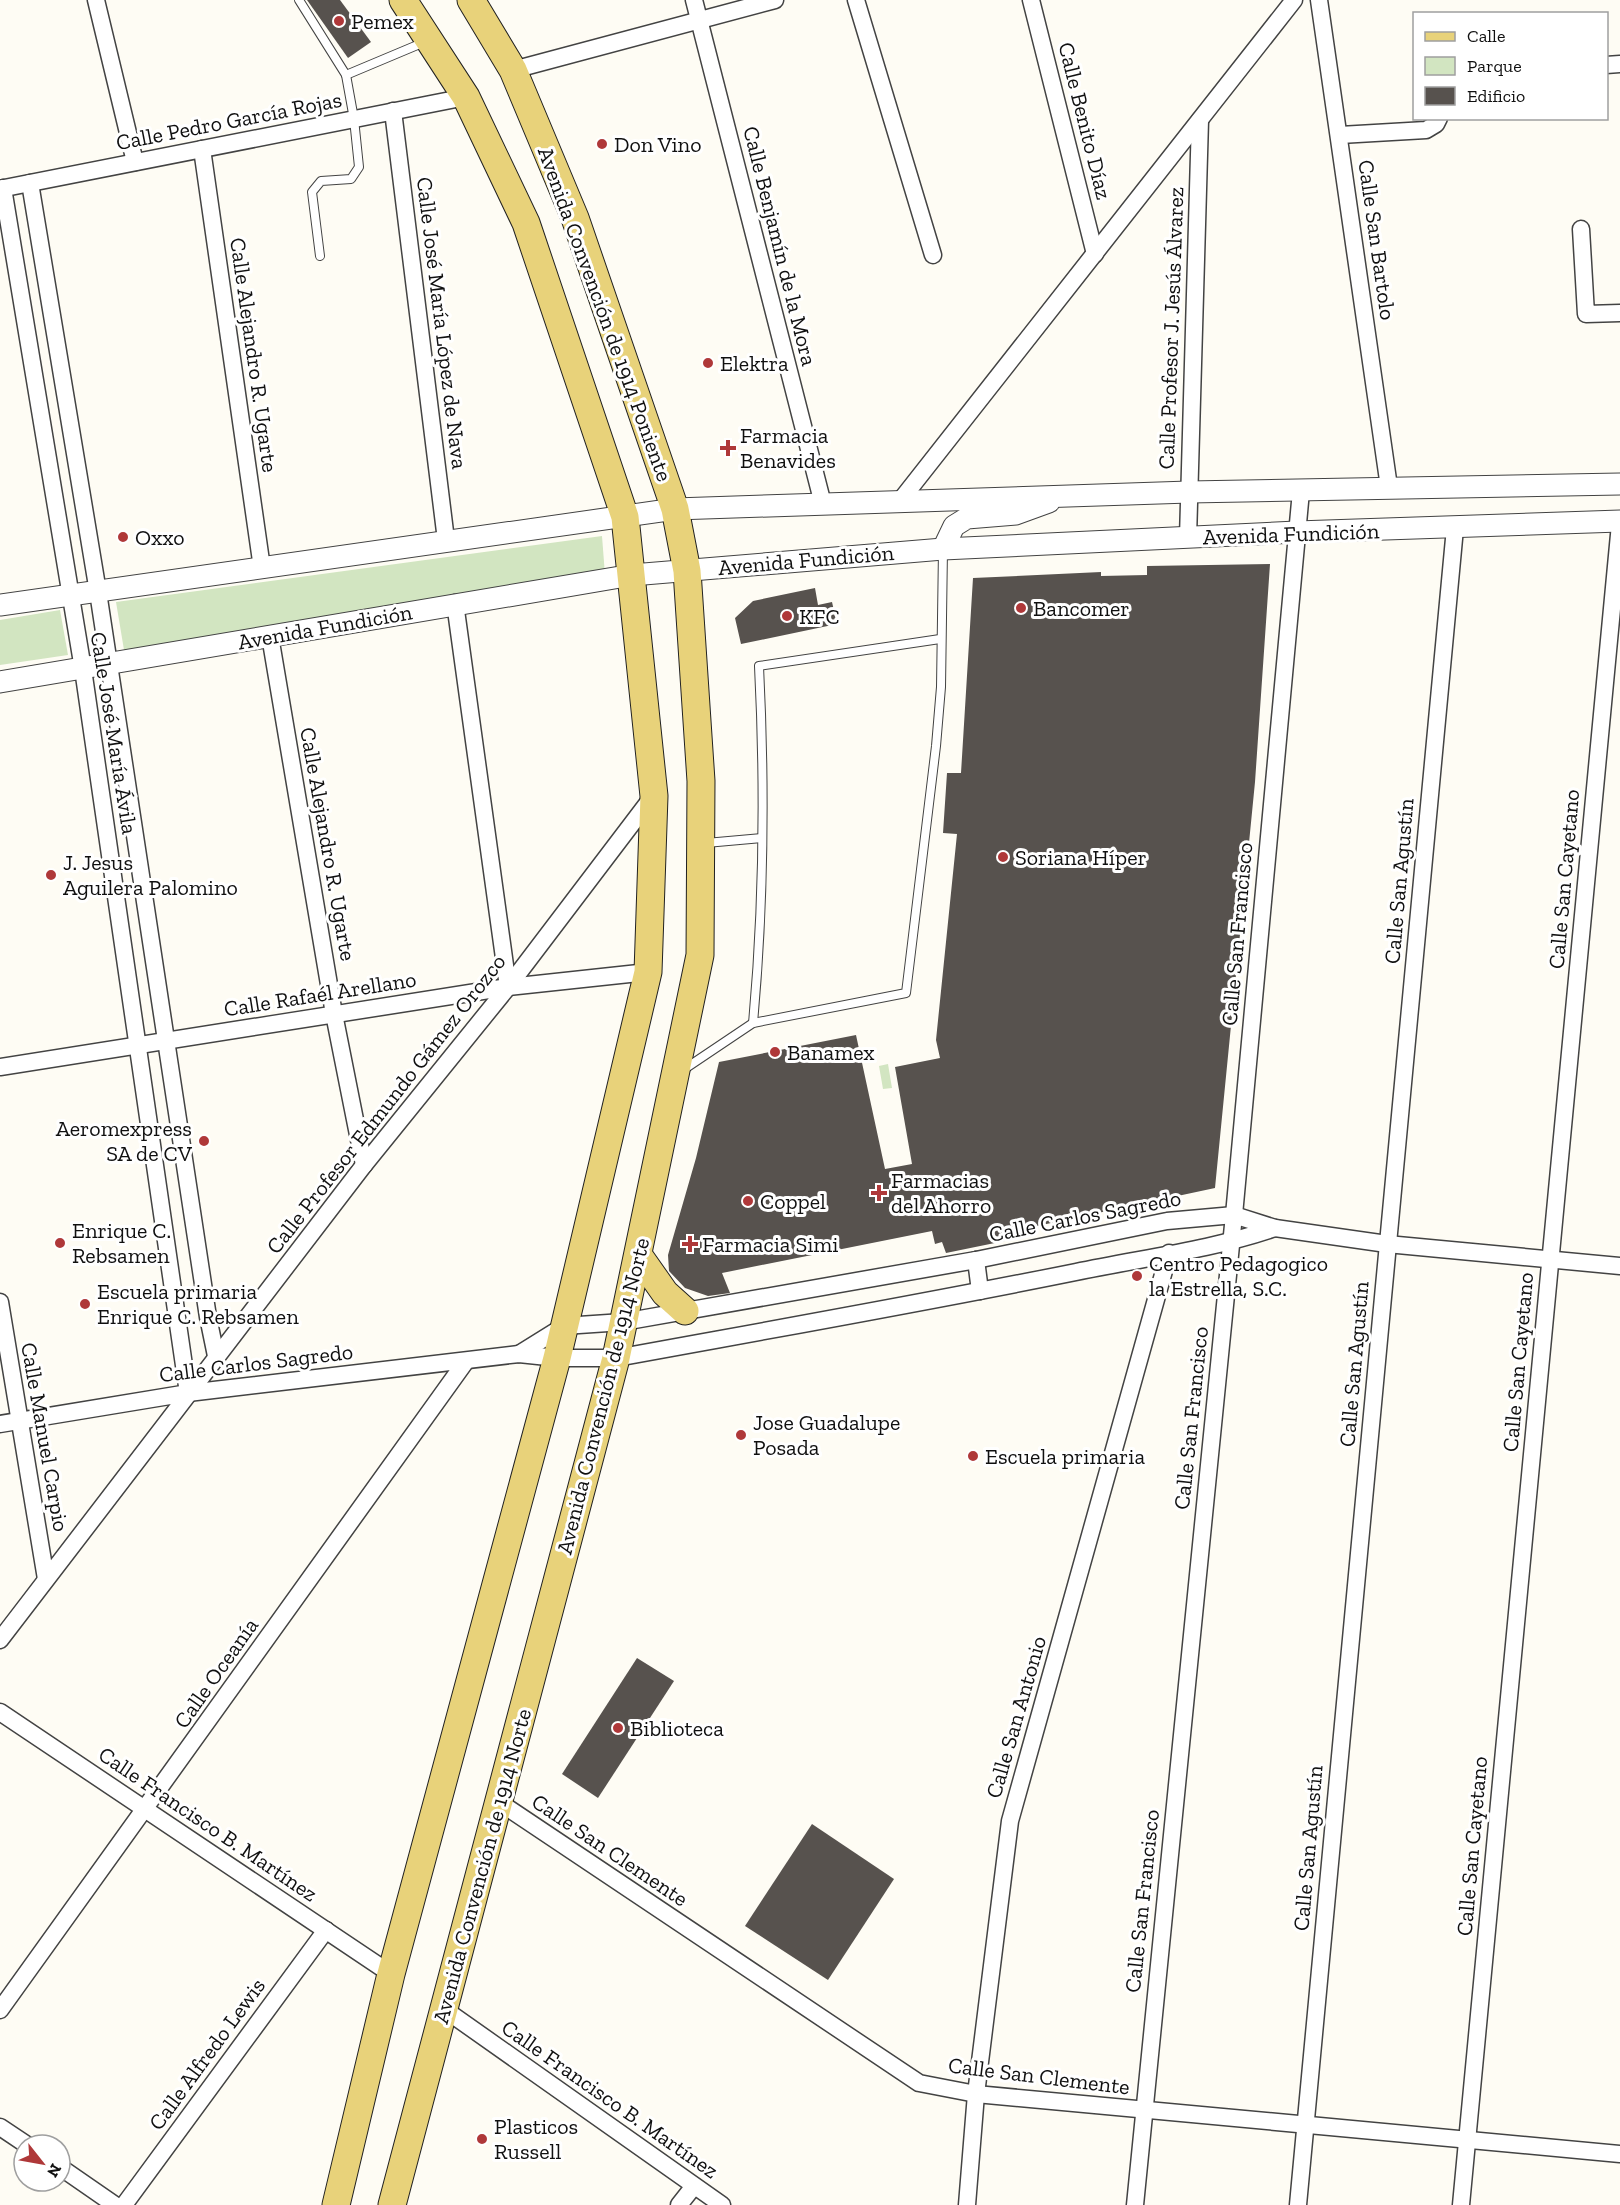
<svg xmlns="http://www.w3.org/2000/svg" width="1620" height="2205" font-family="'Zilla Slab',serif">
	<rect width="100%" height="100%" fill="#fefcf4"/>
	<g fill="#d2e5c1">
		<path d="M602,536L605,575L124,650L116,602Z"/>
		<path d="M60,610L68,655L0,665V620Z"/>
		<path d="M888,1064L892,1088L883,1089L879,1066Z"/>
	</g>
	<g fill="#57524e">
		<path d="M307,0H340L371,42L348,58Z"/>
		<path d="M1270,564L1255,782L1215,1188L1023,1229L1024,1237L946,1253L942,1242L935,1244L932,1231L722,1273L730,1293L708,1296L685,1288L669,1271L668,1255L696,1158L719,1062L856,1035L885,1169L912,1164L895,1067L940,1058L936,1040L957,834L943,833L947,773H961L973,578L1101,572V576L1147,575V566Z"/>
		<path d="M815,588L818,605L832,602L837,624L741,644L735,618L753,601Z"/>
		<path d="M637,1658L674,1681L598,1798L562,1774Z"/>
		<path d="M812,1824L894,1879L828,1980L745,1926Z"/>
	</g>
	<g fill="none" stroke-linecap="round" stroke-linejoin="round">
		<g stroke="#434343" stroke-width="10">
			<g id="service">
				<path d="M299,0L346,75L427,41"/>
				<path d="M320,256L312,192L321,181L351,179L359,167L354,119L346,75"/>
				<path d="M706,843L762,838"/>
				<path d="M753,1023C764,904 765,785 759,666L940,639"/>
				<path d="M683,1070L753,1023L906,993L936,746L941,687L943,549"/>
			</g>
		</g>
		<g stroke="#434343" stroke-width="19">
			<g id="minor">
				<path d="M96,0L135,162"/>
				<path d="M694,0L823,504"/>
				<path d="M856,0L933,255"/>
				<path d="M1031,0L1095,254"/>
				<path d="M1319,0L1389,487"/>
				<path d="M1606,65L1620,64"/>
				<path d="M513,70L775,0"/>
				<path d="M393,111L446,540"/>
				<path d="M1340,135L1426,130L1436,124L1439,118"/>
				<path d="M202,149L262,568"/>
				<path d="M30,183L98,592L208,1317L216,1356"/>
				<path d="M3,188L83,669L188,1393"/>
				<path d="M0,189L466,97"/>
				<path d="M1581,229L1586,314L1620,313"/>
				<path d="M900,501L1294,0"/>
				<path d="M1188,538L1200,120"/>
				<path d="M455,603L508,987"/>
				<path d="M270,636L334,1014L364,1165"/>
				<path d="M0,1067L508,987L648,972"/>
				<path d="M976,1260L980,1291"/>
				<path d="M0,1302L46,1579"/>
				<path d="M519,1354L564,1326L623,1322L976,1260L1167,1221L1234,1215L1275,1228L1387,1244L1620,1266"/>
				<path d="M0,1424L188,1393L519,1354L557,1358H616C769,1330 923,1303 1076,1272C1142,1258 1211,1250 1275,1228"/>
				<path d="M0,1640L364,1165L508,987L653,796"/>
				<path d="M0,1712L391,1974"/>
				<path d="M499,1802L919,2083L976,2094L1620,2154"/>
				<path d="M444,2009L722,2205"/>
				<path d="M0,2010L466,1361"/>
				<path d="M0,2127L27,2145"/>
				<path d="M60,2167L115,2205"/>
				<path d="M124,2205L326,1930"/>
				<path d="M679,2205L694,2186"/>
				<path d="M967,2205L976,2094L1010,1821L1169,1253"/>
				<path d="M1135,2205L1234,1215L1301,491"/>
				<path d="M1298,2205L1455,528"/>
				<path d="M1461,2205L1620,524"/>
			</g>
		</g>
		<g stroke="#434343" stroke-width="23">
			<g id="tertiary">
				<path d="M943,549L954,526L967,518L1016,514L1049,502"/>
				<path d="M0,605L675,509L1189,492L1620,484"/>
				<path d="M0,682L632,575L943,549L1297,532L1620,521"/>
			</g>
		</g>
		<g stroke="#212121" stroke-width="29">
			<g id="primary">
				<path d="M639,1256L665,1293L685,1311"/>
				<path d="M336,2205L391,1974L557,1358L648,972L654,796L625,517L526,223L466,97L403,0"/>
				<path d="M392,2205L616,1358L700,955L701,781L687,571L675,509L575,218L513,70L471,0"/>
			</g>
		</g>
		<use href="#service" stroke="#fff" stroke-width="8"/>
		<use href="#minor" stroke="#fff" stroke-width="16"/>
		<use href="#tertiary" stroke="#fff" stroke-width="21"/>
		<use href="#primary" stroke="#e8d27a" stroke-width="27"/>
	</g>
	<g fill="#af3839" stroke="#fff" stroke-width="2">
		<circle cx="339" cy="21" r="6"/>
		<circle cx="602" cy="144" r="6"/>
		<circle cx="708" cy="363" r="6"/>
		<path d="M725 439h6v6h6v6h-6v6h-6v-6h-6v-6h6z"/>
		<circle cx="123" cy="537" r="6"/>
		<circle cx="1021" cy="608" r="6"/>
		<circle cx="787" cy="616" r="6"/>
		<circle cx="1003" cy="857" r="6"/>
		<circle cx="51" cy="875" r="6"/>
		<circle cx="775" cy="1052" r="6"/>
		<circle cx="204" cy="1141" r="6"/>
		<path d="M876 1184h6v6h6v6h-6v6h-6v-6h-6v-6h6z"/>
		<circle cx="748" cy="1201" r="6"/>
		<circle cx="60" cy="1243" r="6"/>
		<path d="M687 1235h6v6h6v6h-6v6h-6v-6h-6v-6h6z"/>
		<circle cx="1137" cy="1276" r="6"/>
		<circle cx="85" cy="1304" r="6"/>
		<circle cx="741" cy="1435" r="6"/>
		<circle cx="973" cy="1456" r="6"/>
		<circle cx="618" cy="1728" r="6"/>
		<circle cx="482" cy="2139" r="6"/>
	</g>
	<g text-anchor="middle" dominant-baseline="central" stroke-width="6" stroke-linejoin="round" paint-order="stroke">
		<g font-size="22" fill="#101010" stroke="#fff" text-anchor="start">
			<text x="351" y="21">Pemex</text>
			<text x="614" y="144">Don Vino</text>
			<text x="720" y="363">Elektra</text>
			<text x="740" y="435">Farmacia<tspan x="740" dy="25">Benavides</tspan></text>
			<text x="135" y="537">Oxxo</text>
			<text x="1033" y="608">Bancomer</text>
			<text x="799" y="616">KFC</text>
			<text x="1015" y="857">Soriana Híper</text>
			<text x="63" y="862">J. Jesus<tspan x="63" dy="25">Aguilera Palomino</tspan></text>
			<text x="787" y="1052">Banamex</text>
			<text x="192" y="1128" text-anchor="end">Aeromexpress<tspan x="192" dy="25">SA de CV</tspan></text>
			<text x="891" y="1180">Farmacias<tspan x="891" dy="25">del Ahorro</tspan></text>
			<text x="760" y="1201">Coppel</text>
			<text x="72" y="1230">Enrique C.<tspan x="72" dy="25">Rebsamen</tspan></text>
			<text x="702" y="1244">Farmacia Simi</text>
			<text x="1149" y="1263">Centro Pedagogico<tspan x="1149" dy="25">la Estrella, S.C.</tspan></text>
			<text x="97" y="1291">Escuela primaria<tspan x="97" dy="25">Enrique C. Rebsamen</tspan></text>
			<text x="753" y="1422">Jose Guadalupe<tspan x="753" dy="25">Posada</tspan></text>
			<text x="985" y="1456">Escuela primaria</text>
			<text x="630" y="1728">Biblioteca</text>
			<text x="494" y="2126">Plasticos<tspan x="494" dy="25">Russell</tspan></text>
		</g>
		<g font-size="22" fill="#101010" stroke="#fff">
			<text transform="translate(229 121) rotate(-11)">Calle Pedro García Rojas</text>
			<text transform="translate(1085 121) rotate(76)">Calle Benito Díaz</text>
			<text transform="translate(1377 240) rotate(82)">Calle San Bartolo</text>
			<text transform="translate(780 246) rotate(76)">Calle Benjamín de la Mora</text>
			<text transform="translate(605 314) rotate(70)">Avenida Convención de 1914 Poniente</text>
			<text transform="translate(442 323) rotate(83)">Calle José María López de Nava</text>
			<text transform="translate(1171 328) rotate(-88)">Calle Profesor J. Jesús Álvarez</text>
			<text transform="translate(254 355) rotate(82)">Calle Alejandro R. Ugarte</text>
			<text transform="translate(1291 534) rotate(-2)">Avenida Fundición</text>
			<text transform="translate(806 560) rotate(-5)">Avenida Fundición</text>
			<text transform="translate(325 627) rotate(-10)">Avenida Fundición</text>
			<text transform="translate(114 733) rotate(81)">Calle José María Ávila</text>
			<text transform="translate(328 844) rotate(80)">Calle Alejandro R. Ugarte</text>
			<text transform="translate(1564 879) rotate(-85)">Calle San Cayetano</text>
			<text transform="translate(1399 881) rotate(-85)">Calle San Agustín</text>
			<text transform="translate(1237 934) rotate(-85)">Calle San Francisco</text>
			<text transform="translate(320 994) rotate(-9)">Calle Rafaél Arellano</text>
			<text transform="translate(386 1104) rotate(-52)">Calle Profesor Edmundo Gámez Orozco</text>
			<text transform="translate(1085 1216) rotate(-11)">Calle Carlos Sagredo</text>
			<text transform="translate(1518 1362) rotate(-85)">Calle San Cayetano</text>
			<text transform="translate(256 1363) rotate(-7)">Calle Carlos Sagredo</text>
			<text transform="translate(1354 1364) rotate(-85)">Calle San Agustín</text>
			<text transform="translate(603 1396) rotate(-76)">Avenida Convención de 1914 Norte</text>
			<text transform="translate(1191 1418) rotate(-84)">Calle San Francisco</text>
			<text transform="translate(45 1437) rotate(80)">Calle Manuel Carpio</text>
			<text transform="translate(216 1673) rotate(-55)">Calle Oceanía</text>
			<text transform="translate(1016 1717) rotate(-74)">Calle San Antonio</text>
			<text transform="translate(208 1824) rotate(34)">Calle Francisco B. Martínez</text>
			<text transform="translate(1472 1846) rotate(-85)">Calle San Cayetano</text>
			<text transform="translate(1308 1848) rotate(-85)">Calle San Agustín</text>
			<text transform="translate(610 1850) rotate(34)">Calle San Clemente</text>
			<text transform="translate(482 1866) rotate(-75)">Avenida Convención de 1914 Norte</text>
			<text transform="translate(1142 1901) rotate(-84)">Calle San Francisco</text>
			<text transform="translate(207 2054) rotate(-54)">Calle Alfredo Lewis</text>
			<text transform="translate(1039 2076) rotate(7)">Calle San Clemente</text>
			<text transform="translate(610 2099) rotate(35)">Calle Francisco B. Martínez</text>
		</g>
	</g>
	<rect x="1413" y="12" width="195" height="108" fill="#ffffff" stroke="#9f9f9f" stroke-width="1.5"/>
	<rect x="1425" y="32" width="30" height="9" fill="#e8d27a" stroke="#9f9f9f" stroke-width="1.5"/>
	<text x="1467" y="42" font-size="18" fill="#101010">Calle</text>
	<rect x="1425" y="57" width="30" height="18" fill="#d2e5c1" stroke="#9f9f9f" stroke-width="1.5"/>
	<text x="1467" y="72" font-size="18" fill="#101010">Parque</text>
	<rect x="1425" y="87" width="30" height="18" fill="#57524e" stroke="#9f9f9f" stroke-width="1.5"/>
	<text x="1467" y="102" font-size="18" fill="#101010">Edificio</text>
	<g transform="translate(42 2163) rotate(121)"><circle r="28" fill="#ffffff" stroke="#9f9f9f" stroke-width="1.5"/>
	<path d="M0-4.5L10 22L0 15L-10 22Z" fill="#af3839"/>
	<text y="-9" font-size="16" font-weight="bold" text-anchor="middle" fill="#101010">N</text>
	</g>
</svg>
